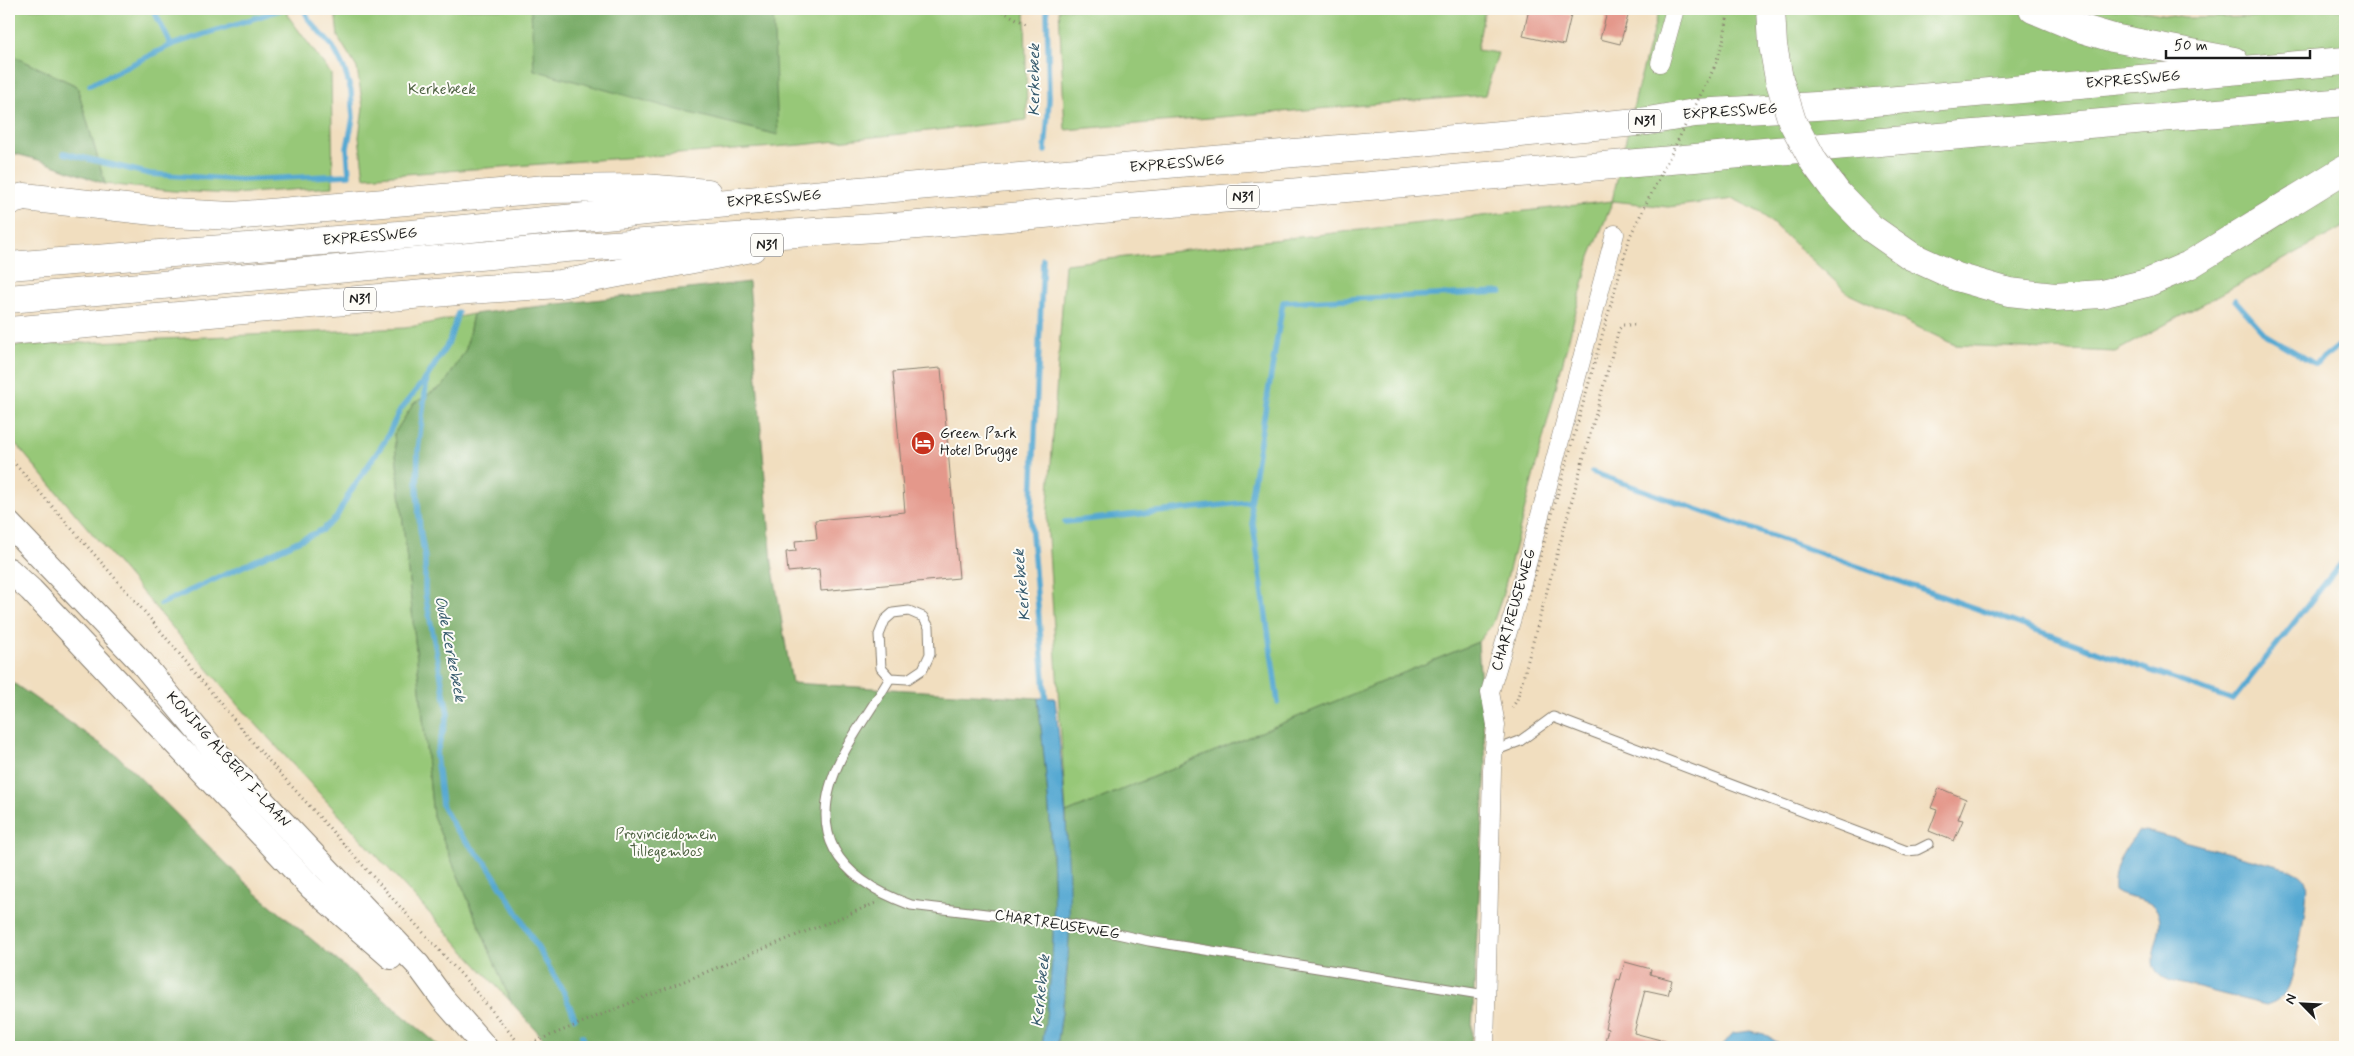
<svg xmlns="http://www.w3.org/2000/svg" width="2354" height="1056" font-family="Mynerve,sans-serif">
	<rect width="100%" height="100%" fill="#fdfcf7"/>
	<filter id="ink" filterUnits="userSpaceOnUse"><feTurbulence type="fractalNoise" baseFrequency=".02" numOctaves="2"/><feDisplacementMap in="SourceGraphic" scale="10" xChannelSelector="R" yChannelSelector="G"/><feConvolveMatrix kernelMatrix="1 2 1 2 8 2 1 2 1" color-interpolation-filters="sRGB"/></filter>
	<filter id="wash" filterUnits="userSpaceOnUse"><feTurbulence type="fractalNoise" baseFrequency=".0096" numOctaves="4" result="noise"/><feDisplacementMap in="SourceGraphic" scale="20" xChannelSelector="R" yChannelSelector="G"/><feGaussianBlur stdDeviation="1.12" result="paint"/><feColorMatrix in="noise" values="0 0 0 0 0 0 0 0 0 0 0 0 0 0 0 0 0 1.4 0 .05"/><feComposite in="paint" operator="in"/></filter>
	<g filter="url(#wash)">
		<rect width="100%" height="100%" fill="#f1debf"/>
		<g fill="#97c878" stroke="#5a724a">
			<path d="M9,9H286L288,16L331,74L333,187L233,194L173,191L105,184L77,86L9,54Z"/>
			<path d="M335,9H1025L1027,120L801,145L364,177L359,137L363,107L357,68L338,37Z"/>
			<path d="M1059,9H1485L1477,50L1498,53L1485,95L1065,130Z"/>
			<path d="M1659,9H2133L2185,18L2258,17L2306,9H2345V226L2115,352L1955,345L1849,294L1761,213L1734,199L1668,207L1613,201L1590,257L1502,597L1493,623L1478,642L1066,813L1047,521L1065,264L1612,201L1638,87Z"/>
			<path d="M473,314L466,349L444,386L414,403L394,434L433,816L511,1002L242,709L9,436V346L405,328Z"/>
		</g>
		<g fill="#79ac68" stroke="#4a6442">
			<path d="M531,9H773L778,135L678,110L534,70Z"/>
			<path d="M9,54L77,86L105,184L42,161L9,152Z"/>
			<path d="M749,282L772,563L792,683L1038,698C1046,777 1056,857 1053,937C1052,974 1047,1011 1042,1047H551L511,1002L433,816L394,434L414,403L444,385L466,349L473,314Z"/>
			<path d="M1478,642L1486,763L1471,1047H1057L1066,985L1069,938L1066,813Z"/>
			<path d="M9,680L118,756L256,893L441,1047H9Z"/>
		</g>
		<g fill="#57a9d2" stroke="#3a6277">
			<path d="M1038,698H1055C1063,777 1071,857 1069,937C1068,974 1062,1011 1057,1047H1042C1047,1011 1052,974 1053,937C1056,857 1046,777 1038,698Z"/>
			<path d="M2146,831L2293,870C2299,873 2304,875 2306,882C2310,895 2295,972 2289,986C2285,996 2276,1002 2266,1005L2170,981C2132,967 2172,932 2156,909C2148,897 2125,900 2114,891C2112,868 2124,848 2138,832Z"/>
			<path d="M1750,1031L1764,1034L1785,1047H1721L1733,1033Z"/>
		</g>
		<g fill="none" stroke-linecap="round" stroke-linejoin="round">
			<g stroke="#57a9d2" stroke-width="5.5">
				<path d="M153,9L171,45"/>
				<path d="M90,85L171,45L283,9"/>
				<path d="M1045,151L1049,100L1047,9"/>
				<path d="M64,153L150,174L241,180L349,175L347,148L353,118L351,91L344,68L333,47L309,20L304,9"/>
				<path d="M1043,259L1031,522L1046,704"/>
				<path d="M2235,300L2266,335L2315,364L2338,346L2345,351"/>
				<path d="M458,313L449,342L427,377L418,451L417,489L420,529L425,558V593L448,714L436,755L442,805L456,830L486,863L514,907L564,993L575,1018"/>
				<path d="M1592,472L2233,700L2345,558"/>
				<path d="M1065,522L1250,502"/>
				<path d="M161,604L322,530L336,518L350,492L385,441L400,410L427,377"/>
				<path d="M1278,702L1250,502L1283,302L1501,292"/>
				<path d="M582,1036L587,1047"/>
			</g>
		</g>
		<g id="blocks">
			<g fill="#e4988b">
				<path d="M1529,9H1545L1571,15L1564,45L1523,36Z"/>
				<path d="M1608,9H1630L1620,44L1600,39Z"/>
				<path d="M941,368L959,578L821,591L819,569L788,572L786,552L796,551L795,541L817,539L815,520L905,512L893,372Z"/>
				<path d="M1939,788L1966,799L1958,819L1963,820L1954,841L1929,831L1937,810L1931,808Z"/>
				<path d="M1625,962L1651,969L1650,974L1672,980L1668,995L1645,990L1634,1033L1668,1042L1667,1047H1613L1604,1045L1608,1029L1605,1028L1617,979L1620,980Z"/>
			</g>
		</g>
	</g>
	<g filter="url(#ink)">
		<use href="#blocks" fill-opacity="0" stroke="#867d6e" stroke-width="1"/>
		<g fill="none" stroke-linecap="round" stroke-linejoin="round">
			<g stroke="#867d6e" stroke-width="11">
				<g id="service">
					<path d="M890,678L881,668L879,635L885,620L893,613L909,611L923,617L929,627L930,654L923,669L908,679L890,678C875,704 856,729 842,756C804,833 836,878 911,905L1077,925L1149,941L1486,995"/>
					<path d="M1494,751L1520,741L1553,717L1907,851L1917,850L1929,844"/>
				</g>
			</g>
			<g stroke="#867d6e" stroke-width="19">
				<g id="minor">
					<path d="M1660,63L1675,9"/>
					<path d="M1485,1047L1492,770L1496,725L1490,692L1518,598L1615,234"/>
				</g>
			</g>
			<g stroke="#867d6e" stroke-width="26">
				<g id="secondary">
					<path d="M9,524L142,663L212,748L418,965L443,999L485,1047"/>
					<path d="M9,570L31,590L312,888L391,957"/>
				</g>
			</g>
			<g stroke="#867d6e" stroke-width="29">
				<g id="trunk">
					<path d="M1771,9L1773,45L1779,79"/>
					<path d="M2033,9L2076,27L2113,38L2234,61"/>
					<path d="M1837,193L1871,228L1911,256L1957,277L2009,292L2055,297L2101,294L2147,283L2189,265L2345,169"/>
					<path d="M9,201L24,197L172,213L233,216L546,189L644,188L708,193"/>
					<path d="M9,266L411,234L779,198L1500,135L1648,121L1695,113L1851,104L2345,61"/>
					<path d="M9,299L566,248L906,226L2345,102"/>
					<path d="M9,331L469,290L560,284L752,248"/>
				</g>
			</g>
			<g stroke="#867d6e" stroke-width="3" stroke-dasharray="1 4" stroke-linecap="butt">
				<path d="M998,9L1028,25"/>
				<path d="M1714,68L1723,42L1729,9"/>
				<path d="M9,457L143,610L260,751L466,980L522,1047"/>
				<path d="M1512,708L1517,700L1619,329L1623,325H1635"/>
				<path d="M522,1047L876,903"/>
			</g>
			<use href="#service" stroke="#fff" stroke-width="9"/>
			<use href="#minor" stroke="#fff" stroke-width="18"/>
			<use href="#secondary" stroke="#fff" stroke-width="24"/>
			<use href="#trunk" stroke="#fff" stroke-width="28"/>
			<g stroke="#867d6e" stroke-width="29" stroke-linecap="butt">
				<path id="trunk-bridge" d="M1779,79L1792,121L1814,162L1837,193"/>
			</g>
			<path stroke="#867d6e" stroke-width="3" stroke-dasharray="1 4" stroke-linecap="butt" d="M1528,600L1630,236L1714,68"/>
			<use href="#trunk-bridge" stroke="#fff" stroke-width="28"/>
		</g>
	</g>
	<defs>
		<g id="hotel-disc" transform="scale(1.25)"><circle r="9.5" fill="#c8321e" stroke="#fdfcf7"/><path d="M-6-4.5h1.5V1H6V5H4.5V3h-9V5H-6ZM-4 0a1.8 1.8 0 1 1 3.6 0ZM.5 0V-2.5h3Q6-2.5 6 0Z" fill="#fff"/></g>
	</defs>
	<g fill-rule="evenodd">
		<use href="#hotel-disc" x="923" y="443"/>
	</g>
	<g text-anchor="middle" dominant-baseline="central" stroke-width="4" stroke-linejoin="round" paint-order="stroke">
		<g fill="#fdfcf7" stroke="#605f5e" stroke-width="1">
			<rect x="1629" y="109.5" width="32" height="23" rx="4"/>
			<rect x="1227" y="185.5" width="32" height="23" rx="4"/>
			<rect x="751" y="233.5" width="32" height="23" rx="4"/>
			<rect x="344" y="287.5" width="32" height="23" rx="4"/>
		</g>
		<g font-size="14" font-weight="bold" fill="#1c1c1c">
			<text x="1645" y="121">N31</text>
			<text x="1243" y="197">N31</text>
			<text x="767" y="245">N31</text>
			<text x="360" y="299">N31</text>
		</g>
		<g font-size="15" fill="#1c1c1c" stroke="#fdfcf7">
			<text transform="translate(2133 80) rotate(-5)">EXPRESSWEG</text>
			<text transform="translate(1730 112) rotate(-4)">EXPRESSWEG</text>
			<text transform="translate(1177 164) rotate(-5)">EXPRESSWEG</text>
			<text transform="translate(774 199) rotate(-5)">EXPRESSWEG</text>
			<text transform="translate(370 237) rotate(-5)">EXPRESSWEG</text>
			<text transform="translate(1514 610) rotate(-74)">CHARTREUSEWEG</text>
			<text transform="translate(228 760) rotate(48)">KONING ALBERT I-LAAN</text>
			<text transform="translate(1057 925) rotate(9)">CHARTREUSEWEG</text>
		</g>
		<g font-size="15" fill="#4d6141" stroke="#fdfcf7">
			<text x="442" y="90">Kerkebeek</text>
			<text x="666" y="835">Provinciedomein<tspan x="666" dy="17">Tillegembos</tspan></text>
		</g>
		<g font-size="15" fill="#1c1c1c" stroke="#fdfcf7" text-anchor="start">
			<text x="940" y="434">Green Park<tspan x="940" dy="17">Hotel Brugge</tspan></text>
		</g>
		<g font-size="16" font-style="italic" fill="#375b6e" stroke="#fdfcf7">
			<text transform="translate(1034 80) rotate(-90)">Kerkebeek</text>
			<text transform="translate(1022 585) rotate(-95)">Kerkebeek</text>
			<text transform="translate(450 649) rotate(79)">Oude Kerkebeek</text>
			<text transform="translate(1041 991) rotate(-84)">Kerkebeek</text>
		</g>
	</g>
	<rect width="2354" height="1056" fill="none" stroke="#fdfcf7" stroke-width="30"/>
	<g transform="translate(2302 1004) rotate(294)" stroke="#fdfcf7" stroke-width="4" paint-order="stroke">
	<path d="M0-4L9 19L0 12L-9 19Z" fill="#1c1c1c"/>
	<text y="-8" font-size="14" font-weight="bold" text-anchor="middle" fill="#1c1c1c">N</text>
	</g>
	<path d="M2166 50v8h144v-8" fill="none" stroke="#1c1c1c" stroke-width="2.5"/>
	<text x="2174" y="50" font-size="15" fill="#1c1c1c" stroke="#fdfcf7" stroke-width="4" paint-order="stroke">50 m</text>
</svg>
